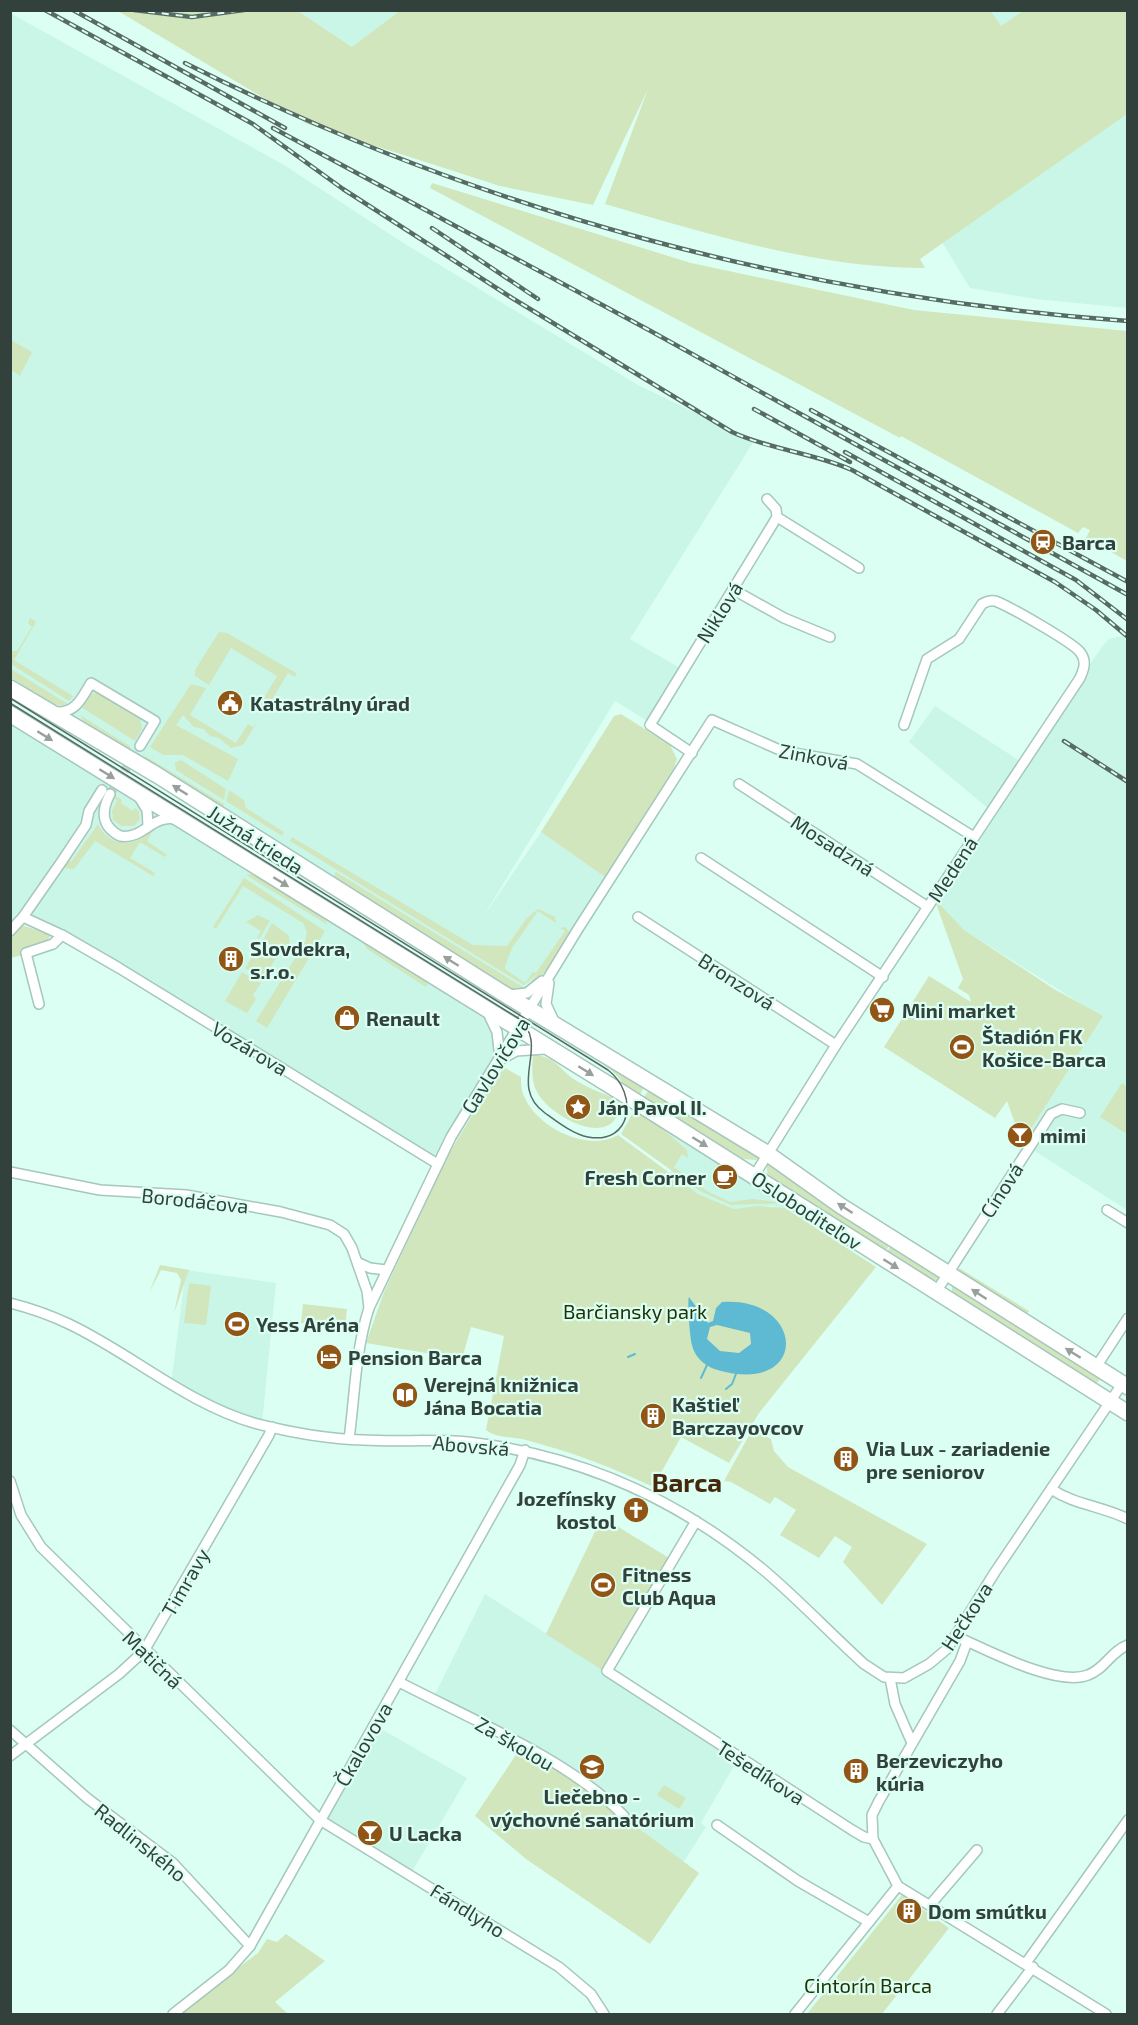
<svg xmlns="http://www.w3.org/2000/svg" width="1138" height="2025" font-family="'Exo 2',sans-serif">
	<rect width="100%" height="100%" fill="#dbfff3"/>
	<g fill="#c9f6e7">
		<path d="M298,11H401L352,47Z"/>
		<path d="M974,11H1127V308L1036,299L970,288L879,139Z"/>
		<path d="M10,13L284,165L405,244L638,385L754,441L630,639L680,668L649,722L615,701L483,917L541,832L605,877L575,924L551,974L516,995L11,688Z"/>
		<path d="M1123,636L1127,641V1210L1022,1143L1102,1017L964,930L934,898L991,811L909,742L935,706L1023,763L1101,648L1109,639Z"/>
		<path d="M10,714L485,1008L494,1023L500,1060L436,1163L119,968L23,917L11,931Z"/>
		<path d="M650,1119L795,1202L789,1210L771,1206L734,1209L698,1194L668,1174L674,1167Z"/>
		<path d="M186,1270L276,1283L262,1424L171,1384Z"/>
		<path d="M485,1594L739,1757L701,1823L706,1827L683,1863L577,1779L433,1698Z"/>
		<path d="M374,1725L467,1778L410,1875L320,1820Z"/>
	</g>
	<g fill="#d1e6bc">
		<path d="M205,11L208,14L218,10L298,11L352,47L401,10H990L1001,26L1023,11H1127V114L920,259L925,268C816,268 709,234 605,204L648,89L593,205L500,186L307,124L118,11Z"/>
		<path d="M432,183L691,263L914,310L1127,331V561L1086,538L1090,530L1083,527L1078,533L901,436L900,438L430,188Z"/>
		<path d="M11,340L32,352L20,376L11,370Z"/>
		<path d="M30,618L36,622L14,660L73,696L69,701L11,664V651H17L32,627L28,623Z"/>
		<path d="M219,632L227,633L296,673L295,677L288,673L264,713L258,708L277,676L231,648L209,685L195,676V670Z"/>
		<path d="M10,669L16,672L68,704C52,711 25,686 11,677Z"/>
		<path d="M191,684L206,688L190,715L236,743L248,724L253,727L256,724L243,745L231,748L219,738L210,736L204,729L194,727L183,715L176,725L238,759L228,781L183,755H163L150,747Z"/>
		<path d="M97,693L140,718L142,729L135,741L81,707L90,694Z"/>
		<path d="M11,697L140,772L511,1008L213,822L215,819Z"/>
		<path d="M621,714L670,745L677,759L673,771L605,877L541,832L614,716Z"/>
		<path d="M80,715L131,747L129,750L84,722Z"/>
		<path d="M145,756L224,804L222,811L144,758Z"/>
		<path d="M181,760L226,789L224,800L176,770L175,763Z"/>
		<path d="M229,790L244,800L246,808L284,832L282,836L226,801Z"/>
		<path d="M114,795L122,800L121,803L133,811L135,808L139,811L140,819L134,826H121L113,820L112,811L117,800L113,798Z"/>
		<path d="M98,824C106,842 125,848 142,838C148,834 151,828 156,825L147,841L167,855L165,857L140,842L130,858L155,873L153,876L95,841L74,869L64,868L68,860L71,862Z"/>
		<path d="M292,837L473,945L507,946L527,918L538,909L555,917L556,923L538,911L512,948L505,966V969L525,983L533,972L536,973L565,931L560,928L565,927L570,933L548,968L529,988L527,986L538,973L524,985L290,841Z"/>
		<path d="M336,872L526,989H507L331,881Z"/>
		<path d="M253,873C277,884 315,902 328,925L246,875Z"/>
		<path d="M244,878L325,931L267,1028L256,1021L305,942L307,932L303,923L243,886L216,929L213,927Z"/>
		<path d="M934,898L964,930L1054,989L1103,1016L1022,1143L1007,1101L995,1118L884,1047L929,976L971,1002L969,995L958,988L963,979Z"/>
		<path d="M258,915L270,921L259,939L257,938L261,931L246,922Z"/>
		<path d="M272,923L289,936L290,946L285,954L263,940Z"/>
		<path d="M22,925L51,935L47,942L21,949L22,955L11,958V935Z"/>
		<path d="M362,941L384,952L428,984L426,987L367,949Z"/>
		<path d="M260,944L278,955L263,979L245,968Z"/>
		<path d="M242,972L261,983L253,995L256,999L247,1013L225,1001Z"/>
		<path d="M536,1023L644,1087L638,1098C626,1091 623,1080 612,1071C590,1052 561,1038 536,1023Z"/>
		<path d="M533,1055C554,1056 558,1067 572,1078C586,1087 600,1093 615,1098L620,1105C614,1152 549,1116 537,1092C531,1082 532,1066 533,1055Z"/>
		<path d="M505,1068L521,1077C521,1083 521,1090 524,1096C536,1127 588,1153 618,1135L698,1194L734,1209L758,1206L785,1208L876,1267L759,1413L729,1463L681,1437L653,1487C612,1467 571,1452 526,1440C513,1436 497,1439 486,1430L504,1336L471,1327L462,1359L366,1343L384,1292L447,1157L494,1079Z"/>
		<path d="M1122,1083L1127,1087V1134L1100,1117Z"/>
		<path d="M649,1090L758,1156L757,1160L743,1159L642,1100Z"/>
		<path d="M635,1109L650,1118L687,1150L688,1158L682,1154L674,1167L707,1191L730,1202L752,1199L787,1203L731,1205L700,1191L621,1134Z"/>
		<path d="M767,1162L890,1243L885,1253L771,1180L767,1173Z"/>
		<path d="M892,1244L940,1277L937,1280L929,1279L886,1254Z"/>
		<path d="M160,1265L189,1270L174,1313L181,1280L177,1273L161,1270L149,1293Z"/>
		<path d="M959,1268L1029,1311L1025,1317L959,1272Z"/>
		<path d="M189,1283L211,1286L206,1325L184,1323Z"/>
		<path d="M952,1284L1102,1377L1094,1386L952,1293Z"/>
		<path d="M303,1304L347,1309L345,1328L301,1323Z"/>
		<path d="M752,1430L771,1439L774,1451L788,1467L927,1544L882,1605L843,1562L852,1547L835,1536L819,1558L780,1535L796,1510L775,1497L770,1504L731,1482L724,1481Z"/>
		<path d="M602,1517L674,1561L607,1671L602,1670L546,1634Z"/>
		<path d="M522,1746L537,1753L699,1873L650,1944L526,1859L475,1816Z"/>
		<path d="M664,1785L686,1798L679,1809L657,1795Z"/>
		<path d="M902,1895L949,1928L882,2014H807Z"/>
		<path d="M286,1934L325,1961L275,2002L288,2014H177L258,1953L267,1939L277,1942Z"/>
	</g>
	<path fill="#5ebad2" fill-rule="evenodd" d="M689,1297L708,1323L713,1321L716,1308L722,1302C805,1296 810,1394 721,1371C708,1368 695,1359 692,1345C690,1339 687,1300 689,1297ZM717,1325L750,1333L751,1344L739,1353L720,1351L707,1339L710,1327Z"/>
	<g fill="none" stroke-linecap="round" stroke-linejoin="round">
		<g stroke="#5ebad2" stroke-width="2">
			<path d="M628,1357L635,1354"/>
			<path d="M701,1378L707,1365"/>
			<path d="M726,1389L732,1384L736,1374"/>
		</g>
		<path stroke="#b9d9ce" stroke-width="9" stroke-dasharray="9 4.5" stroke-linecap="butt" d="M110,794L140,746"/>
		<g stroke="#a5c7bc" stroke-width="12">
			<g id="minor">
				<path d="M777,517L859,568"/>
				<path d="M734,590L784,618L830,637"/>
				<path d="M56,712C76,713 81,699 91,683L155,721L140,746"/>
				<path d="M692,753L650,725L777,517L776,509L767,499"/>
				<path d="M739,784L928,907"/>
				<path d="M110,794C101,811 101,826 120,836C143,840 151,815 175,819"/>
				<path d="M139,797L147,810L148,825"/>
				<path d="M701,858L883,977"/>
				<path d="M23,917L62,935L119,968L436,1163"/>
				<path d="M638,917L836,1045"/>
				<path d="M10,931L23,917L62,861L86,825L89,811L102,790"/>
				<path d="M549,983L546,1004L554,1021"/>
				<path d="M509,995L527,993L542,981"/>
				<path d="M39,1004L26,953L53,944L62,935"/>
				<path d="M488,1013L497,1032L500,1059"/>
				<path d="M502,1059L516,1051L545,1049"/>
				<path d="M10,1172L100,1190L186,1195L281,1212L330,1225L344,1234L352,1248L367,1291L369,1308"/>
				<path d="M754,1176L836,1045L1080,678C1084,669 1087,661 1080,652C1072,642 1009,606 995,601C990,600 987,601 982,604L959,639L927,659L904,725"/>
				<path d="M1107,1210L1128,1223"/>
				<path d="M359,1263L370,1268L386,1270"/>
				<path d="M936,1292L1051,1114L1062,1109L1080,1113"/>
				<path d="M10,1303C30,1308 50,1315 69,1324C132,1354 186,1403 254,1423C289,1432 327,1439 363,1440C398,1442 433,1439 468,1442C581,1455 680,1500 766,1572C800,1601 831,1634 864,1664L884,1677L904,1678L929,1664L947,1649L995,1572L1122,1384"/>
				<path d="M1096,1367L1128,1318"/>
				<path d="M349,1439C355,1395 355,1352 369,1308L451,1137L578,929L712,720L782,751L857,764L974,837"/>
				<path d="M10,1481L21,1515L41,1547L320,1820L559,1967L591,1994L604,2014"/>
				<path d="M1051,1489C1075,1505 1102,1506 1128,1519"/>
				<path d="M696,1521L607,1671L852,1830L864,1837L873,1839L898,1886L1106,2014"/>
				<path d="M962,1639C991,1652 1058,1687 1088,1675C1105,1669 1111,1651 1128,1645"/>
				<path d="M890,1678L895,1704L912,1743"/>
				<path d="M399,1682C468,1718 570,1760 624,1816"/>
				<path d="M10,1730L87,1798L173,1863L250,1946"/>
				<path d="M10,1756L119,1674L144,1651L269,1435L272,1427"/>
				<path d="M717,1825L798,1881L869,1922"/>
				<path d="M873,1839L872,1815L879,1801L960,1661L967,1642"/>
				<path d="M930,1905L977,1850"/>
				<path d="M1026,1963L1128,1820"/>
				<path d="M173,2014L229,1970L250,1946L520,1465L525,1450"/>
				<path d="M795,2014L898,1886"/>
				<path d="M997,2014L1033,1967"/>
			</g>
		</g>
		<g stroke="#a5c7bc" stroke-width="18">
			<g id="primary">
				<path d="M10,688L157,775L501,992L768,1154L841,1206L1128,1387"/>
				<path d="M10,714L619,1091L1128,1413"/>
			</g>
		</g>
		<use href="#minor" stroke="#fff" stroke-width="9"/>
		<use href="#primary" stroke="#fff" stroke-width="15"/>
		<path stroke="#576a64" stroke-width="1.5" d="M10,698L608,1070C639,1094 632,1145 588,1137C574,1135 556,1121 545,1113C506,1085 552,1045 518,1018L10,703"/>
		<g stroke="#576a64" stroke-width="4.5">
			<g id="rail">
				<path d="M45,10L253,124L343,189L512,298L732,432C771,450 814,453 852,470L1055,582L1096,610L1128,637"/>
				<path d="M73,10L285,128"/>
				<path d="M134,10L192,17L244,10"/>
				<path d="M185,63C479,211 799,297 1128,321"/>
				<path d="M273,128L647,329L1128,595"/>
				<path d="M432,228L538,299"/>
				<path d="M754,409L850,462"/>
				<path d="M811,410L1128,582"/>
				<path d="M845,452L1076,580L1128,620"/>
				<path d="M1064,741L1128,782"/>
			</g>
		</g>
		<use href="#rail" stroke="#dbfff3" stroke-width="2" stroke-dasharray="7" stroke-linecap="butt"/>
	</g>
	<defs><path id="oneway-solid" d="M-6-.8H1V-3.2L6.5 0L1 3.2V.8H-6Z" transform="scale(1.5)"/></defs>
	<g fill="#98a09e">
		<use href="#oneway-solid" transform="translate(45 736) rotate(32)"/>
		<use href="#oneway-solid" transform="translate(107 774) rotate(32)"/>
		<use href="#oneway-solid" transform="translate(180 790) rotate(-148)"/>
		<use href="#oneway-solid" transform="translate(281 882) rotate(32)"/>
		<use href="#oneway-solid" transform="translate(451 961) rotate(-148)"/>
		<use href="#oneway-solid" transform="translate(586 1071) rotate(32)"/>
		<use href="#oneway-solid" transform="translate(700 1142) rotate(32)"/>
		<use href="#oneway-solid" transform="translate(845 1208) rotate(-147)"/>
		<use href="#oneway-solid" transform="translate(891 1264) rotate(32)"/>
		<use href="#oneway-solid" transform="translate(979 1294) rotate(-147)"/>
		<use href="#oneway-solid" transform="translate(1073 1353) rotate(-148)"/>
	</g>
	<defs>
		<g id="station-disc" transform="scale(1.35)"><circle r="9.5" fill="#915615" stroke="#dbfff3"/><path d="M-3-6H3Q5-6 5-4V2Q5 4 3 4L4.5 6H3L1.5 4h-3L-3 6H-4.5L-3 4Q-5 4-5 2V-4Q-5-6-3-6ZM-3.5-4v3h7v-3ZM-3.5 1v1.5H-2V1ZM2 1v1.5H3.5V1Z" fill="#fff"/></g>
		<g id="civic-disc" transform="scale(1.35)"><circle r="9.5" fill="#915615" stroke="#dbfff3"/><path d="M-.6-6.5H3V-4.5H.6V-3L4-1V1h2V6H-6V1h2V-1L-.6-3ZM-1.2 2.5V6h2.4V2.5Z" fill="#fff"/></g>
		<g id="building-disc" transform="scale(1.35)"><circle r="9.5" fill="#915615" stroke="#dbfff3"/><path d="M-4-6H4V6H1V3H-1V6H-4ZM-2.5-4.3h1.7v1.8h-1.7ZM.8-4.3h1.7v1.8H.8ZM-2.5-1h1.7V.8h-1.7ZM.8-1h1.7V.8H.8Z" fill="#fff"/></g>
		<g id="supermarket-disc" transform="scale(1.35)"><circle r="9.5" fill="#915615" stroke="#dbfff3"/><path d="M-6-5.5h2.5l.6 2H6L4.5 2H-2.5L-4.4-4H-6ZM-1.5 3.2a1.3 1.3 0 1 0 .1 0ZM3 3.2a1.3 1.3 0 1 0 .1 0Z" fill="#fff"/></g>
		<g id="shop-disc" transform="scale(1.35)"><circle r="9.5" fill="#915615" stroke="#dbfff3"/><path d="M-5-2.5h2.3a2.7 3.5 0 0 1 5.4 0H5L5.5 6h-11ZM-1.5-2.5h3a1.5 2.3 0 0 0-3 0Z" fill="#fff"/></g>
		<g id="stadium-disc" transform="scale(1.35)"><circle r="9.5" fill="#915615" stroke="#dbfff3"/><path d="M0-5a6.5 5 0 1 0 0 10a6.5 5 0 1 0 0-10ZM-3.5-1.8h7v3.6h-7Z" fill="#fff"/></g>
		<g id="sight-disc" transform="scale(1.35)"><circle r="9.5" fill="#915615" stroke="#dbfff3"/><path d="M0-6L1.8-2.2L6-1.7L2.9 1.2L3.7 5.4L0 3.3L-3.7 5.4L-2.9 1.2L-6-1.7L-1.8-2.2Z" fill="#fff"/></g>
		<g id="bar-disc" transform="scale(1.35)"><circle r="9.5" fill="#915615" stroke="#dbfff3"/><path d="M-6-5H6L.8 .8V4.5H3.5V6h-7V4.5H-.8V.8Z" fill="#fff"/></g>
		<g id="cafe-disc" transform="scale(1.35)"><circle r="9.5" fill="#915615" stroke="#dbfff3"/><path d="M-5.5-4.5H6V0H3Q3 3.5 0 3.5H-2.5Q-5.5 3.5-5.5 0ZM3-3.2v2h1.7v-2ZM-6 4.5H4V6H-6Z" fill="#fff"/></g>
		<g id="hotel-disc" transform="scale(1.35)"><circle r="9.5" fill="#915615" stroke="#dbfff3"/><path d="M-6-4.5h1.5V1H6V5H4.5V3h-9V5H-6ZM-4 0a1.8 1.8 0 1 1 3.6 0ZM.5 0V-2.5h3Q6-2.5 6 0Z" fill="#fff"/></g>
		<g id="library-disc" transform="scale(1.35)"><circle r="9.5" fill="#915615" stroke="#dbfff3"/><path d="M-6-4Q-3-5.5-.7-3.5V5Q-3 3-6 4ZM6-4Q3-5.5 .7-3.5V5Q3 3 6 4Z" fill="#fff"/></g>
		<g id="church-disc" transform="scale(1.35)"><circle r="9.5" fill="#915615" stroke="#dbfff3"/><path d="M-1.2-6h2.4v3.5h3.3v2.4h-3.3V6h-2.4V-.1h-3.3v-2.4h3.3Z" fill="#fff"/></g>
		<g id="school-disc" transform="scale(1.35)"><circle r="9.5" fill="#915615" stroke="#dbfff3"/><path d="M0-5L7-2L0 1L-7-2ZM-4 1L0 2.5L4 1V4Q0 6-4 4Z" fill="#fff"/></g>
	</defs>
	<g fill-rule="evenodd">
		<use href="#station-disc" x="1043" y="542"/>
		<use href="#civic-disc" x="230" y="703"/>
		<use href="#building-disc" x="231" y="959"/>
		<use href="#supermarket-disc" x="882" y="1010"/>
		<use href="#shop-disc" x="347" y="1018"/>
		<use href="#stadium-disc" x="962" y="1047"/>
		<use href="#sight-disc" x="578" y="1107"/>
		<use href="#bar-disc" x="1020" y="1135"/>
		<use href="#cafe-disc" x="725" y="1177"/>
		<use href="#stadium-disc" x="237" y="1324"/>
		<use href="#hotel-disc" x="329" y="1357"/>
		<use href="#library-disc" x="405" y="1395"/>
		<use href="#building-disc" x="653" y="1416"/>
		<use href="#building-disc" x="846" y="1459"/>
		<use href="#church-disc" x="636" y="1510"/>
		<use href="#stadium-disc" x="603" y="1585"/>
		<use href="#school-disc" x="592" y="1767"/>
		<use href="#building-disc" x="856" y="1771"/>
		<use href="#bar-disc" x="370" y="1833"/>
		<use href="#building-disc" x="909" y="1911"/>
	</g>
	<g text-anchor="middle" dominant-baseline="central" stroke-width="4.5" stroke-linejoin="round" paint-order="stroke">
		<g font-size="20" font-weight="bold" fill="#32413c" stroke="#dbfff3" text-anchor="start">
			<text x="1062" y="542">Barca</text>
			<text x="250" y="703">Katastrálny úrad</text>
			<text x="250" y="948">Slovdekra,<tspan x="250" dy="23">s.r.o.</tspan></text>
			<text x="902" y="1010">Mini market</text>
			<text x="366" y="1018">Renault</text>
			<text x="982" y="1036">Štadión FK<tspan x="982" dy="23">Košice-Barca</tspan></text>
			<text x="598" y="1107">Ján Pavol II.</text>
			<text x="1040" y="1135">mimi</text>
			<text x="706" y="1177" text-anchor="end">Fresh Corner</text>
			<text x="256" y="1324">Yess Aréna</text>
			<text x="348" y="1357">Pension Barca</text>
			<text x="424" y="1384">Verejná knižnica<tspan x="424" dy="23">Jána Bocatia</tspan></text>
			<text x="672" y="1404">Kaštieľ<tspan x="672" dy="23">Barczayovcov</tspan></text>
			<text x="866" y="1448">Via Lux - zariadenie<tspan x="866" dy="23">pre seniorov</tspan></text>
			<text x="616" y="1498" text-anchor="end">Jozefínsky<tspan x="616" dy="23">kostol</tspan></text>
			<text x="622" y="1574">Fitness<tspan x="622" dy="23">Club Aqua</tspan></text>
			<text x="876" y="1760">Berzeviczyho<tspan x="876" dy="23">kúria</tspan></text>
			<text x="592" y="1796" text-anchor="middle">Liečebno -<tspan x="592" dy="23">výchovné sanatórium</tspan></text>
			<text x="389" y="1833">U Lacka</text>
			<text x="928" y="1911">Dom smútku</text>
		</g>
		<g font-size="20" fill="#32413c" stroke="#dbfff3">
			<text transform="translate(719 612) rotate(-58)">Niklová</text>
			<text transform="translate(814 756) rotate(11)">Zinková</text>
			<text transform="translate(256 839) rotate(33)">Južná trieda</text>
			<text transform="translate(833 845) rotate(33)">Mosadzná</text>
			<text transform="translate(952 869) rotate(-57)">Medená</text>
			<text transform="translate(737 981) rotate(33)">Bronzová</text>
			<text transform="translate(250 1048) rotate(31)">Vozárova</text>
			<text transform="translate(495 1065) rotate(-58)">Gavlovičova</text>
			<text transform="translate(1001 1190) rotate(-57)">Cínová</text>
			<text transform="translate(195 1200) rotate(6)">Borodáčova</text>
			<text transform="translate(807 1210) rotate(33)">Osloboditeľov</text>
			<text transform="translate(471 1445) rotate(5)">Abovská</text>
			<text transform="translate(185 1582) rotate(-60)">Timravy</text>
			<text transform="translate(966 1616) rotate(-57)">Hečkova</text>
			<text transform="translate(153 1659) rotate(44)">Matičná</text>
			<text transform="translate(515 1743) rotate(30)">Za školou</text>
			<text transform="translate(363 1744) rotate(-60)">Čkalovova</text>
			<text transform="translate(761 1772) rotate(33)">Tešedíkova</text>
			<text transform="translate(141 1842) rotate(39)">Radlinského</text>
			<text transform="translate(468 1910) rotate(32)">Fándlyho</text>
		</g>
		<g font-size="20" fill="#213303" stroke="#dbfff3">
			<text x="635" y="1311">Barčiansky park</text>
			<text x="868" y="1985">Cintorín Barca</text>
		</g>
		<g font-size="26" font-weight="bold" fill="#45280b" stroke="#dbfff3">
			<text x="687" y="1481">Barca</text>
		</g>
	</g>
	<rect width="1138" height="2025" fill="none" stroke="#32413c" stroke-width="24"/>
</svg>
